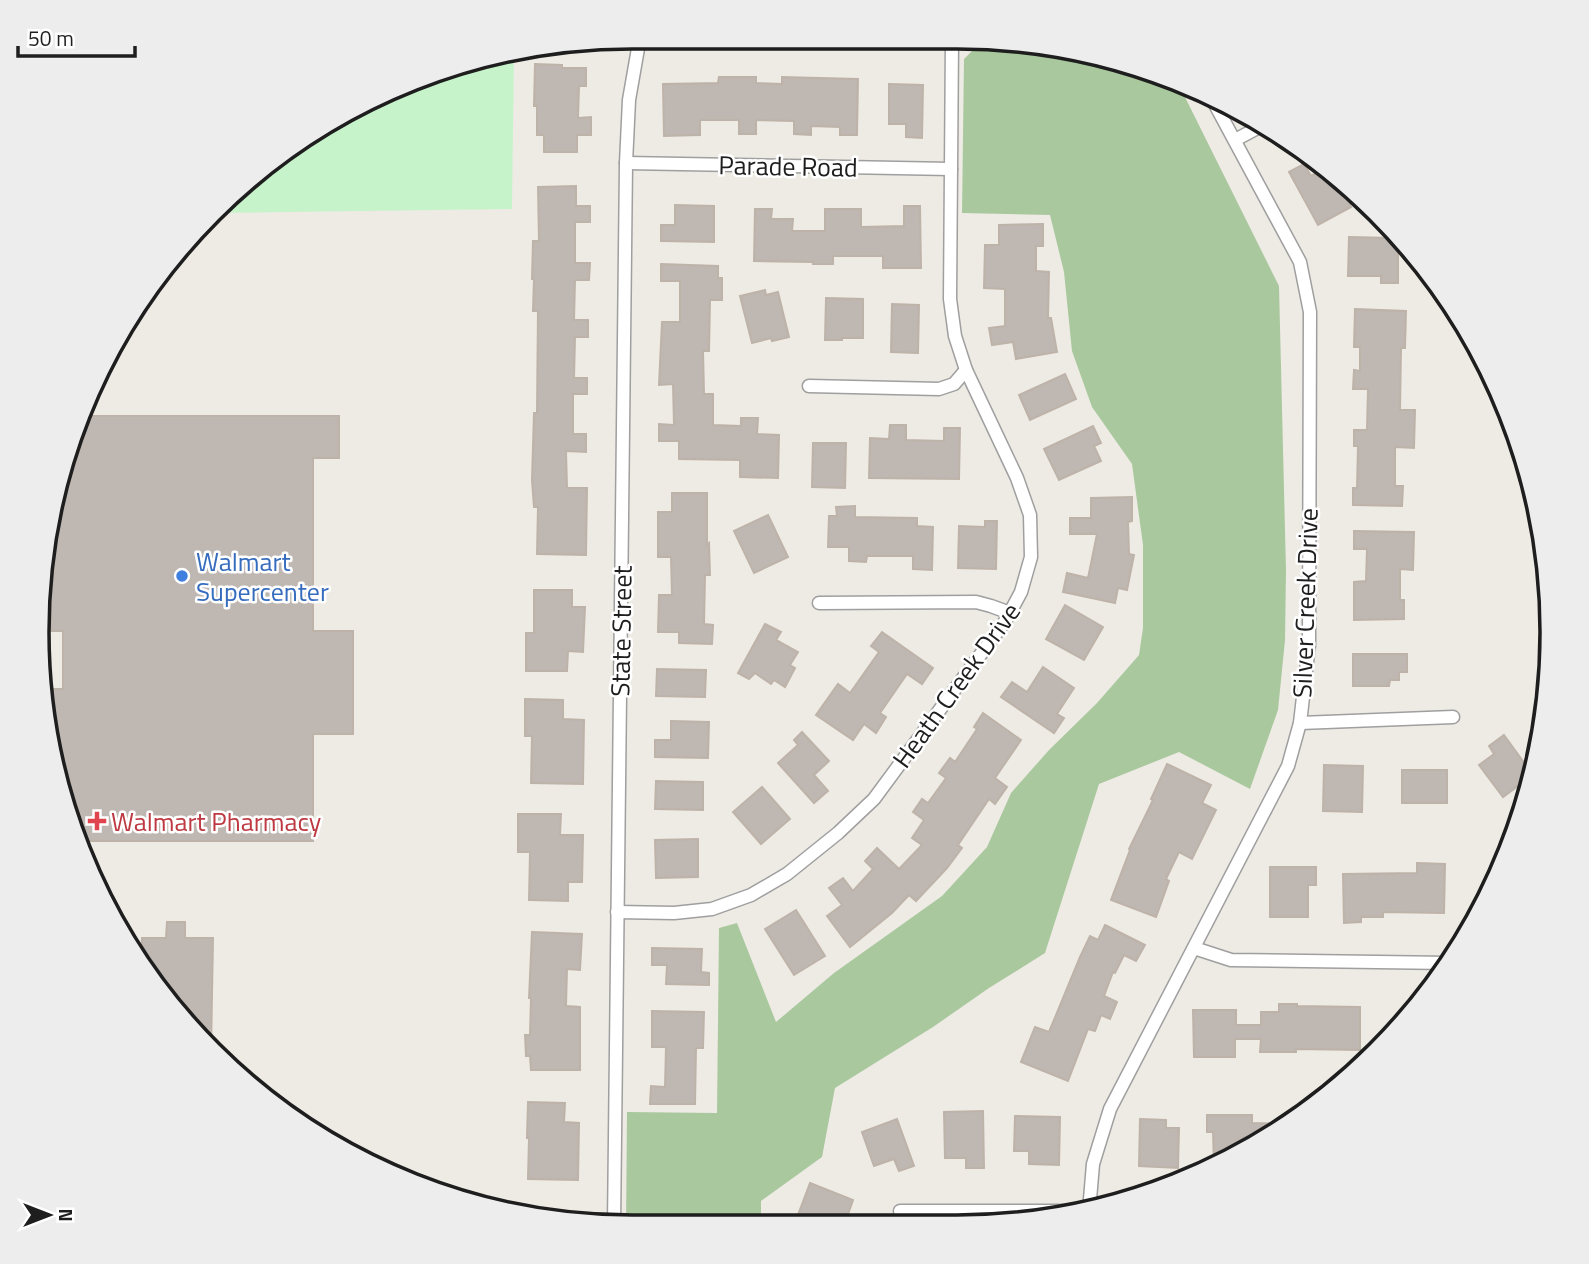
<svg xmlns="http://www.w3.org/2000/svg" width="1589" height="1264" font-family="'Titillium Web',sans-serif">
	<rect width="100%" height="100%" fill="#eeebe5"/>
	<path fill="#aac89e" d="M1042,47L1149,68L1177,81L1279,286L1286,571L1285,640L1278,710L1250,789L1179,752L1099,784L1045,953L989,988L933,1027L835,1088L822,1157L761,1201V1227H626L627,1112L717,1113L719,928L737,923L776,1022L834,973L942,896L987,847L1011,793L1049,750L1097,703L1139,655L1143,628V545L1132,464L1092,407L1072,351L1064,272L1050,215L962,213L964,59L975,48Z"/>
	<path fill="#c7f3cb" d="M514,52L512,209L210,213L335,116L478,57Z"/>
	<g fill="#beb7b2" stroke="#beb3a9" stroke-width="2">
		<path d="M535,64L562,65V68H586V86H579L578,118L591,117V135H577V152H544V135H537V106H534Z"/>
		<path d="M719,77H756V83L782,84V77L858,79L857,135H840V127L811,126V135L794,134V121L756,120V134H739V120H700V135L664,136L663,84L718,83Z"/>
		<path d="M889,84L923,85L922,138L906,137V124H889Z"/>
		<path d="M1304,164L1311,176L1326,168L1331,171L1351,207L1318,225L1289,172Z"/>
		<path d="M576,186V206H590V222H575V263H590L589,280H575L574,320H588V337H575L574,378H587V394H573V434H586V452L566,451L567,488H587L586,555L537,554L538,507H534L532,480L534,413H537L538,311H533L534,279H532L533,241H539L538,187Z"/>
		<path d="M675,205L714,206V242L661,241V225H675Z"/>
		<path d="M904,206H920L921,268H883V256H833V264H813V262L754,261L755,209H772L771,219H793L792,231H825V209H861V227L904,226Z"/>
		<path d="M1043,224V246H1036V271L1049,272L1048,318H1051L1057,352L1016,359L1013,342L992,345L989,328L1005,326V289L984,288L985,245H999V225Z"/>
		<path d="M1349,237L1393,238L1398,244V283H1381V276H1348Z"/>
		<path d="M661,264L718,266V278H722V300H710L709,351H703L704,394H713V425L741,426V418H758L757,434L779,435L778,478L740,477V460L679,459V441H659V424L674,425L673,384L659,385L662,322H680V281H661Z"/>
		<path d="M765,290L766,295L778,292L789,337L772,341L771,338L752,343L740,296Z"/>
		<path d="M826,298L863,299V338H842V340H825Z"/>
		<path d="M892,304L919,305L918,353L891,352Z"/>
		<path d="M1355,309L1406,311L1405,348H1401L1400,410H1415L1414,448L1395,447V486H1403L1402,506L1353,505V488H1357L1358,446H1354V430H1367L1368,389H1353L1354,370L1360,371V347H1354Z"/>
		<path d="M1065,374L1076,399L1030,420L1019,395Z"/>
		<path d="M83,416H339V458H313V631H353V734H313V841H80L57,786L52,752V689H63V631H51V522L57,478Z"/>
		<path d="M890,425H906V440L944,441V428H960L959,479L869,478L870,438L889,439Z"/>
		<path d="M1093,426L1101,443L1094,446L1101,461L1059,480L1044,449Z"/>
		<path d="M813,443H846L845,488L812,487Z"/>
		<path d="M672,493H707V545L709,543L710,575H705L704,624L713,625L712,644L679,643V632H658L659,595H672L671,557H658V512H672Z"/>
		<path d="M1132,497V521L1128,522L1129,554L1134,555L1127,590L1118,588L1115,603L1063,592L1067,573L1088,578L1097,534H1070V518H1091V498Z"/>
		<path d="M855,506V517L917,518V526L933,527L932,570L913,569V556H867L866,562L849,561V547H828L829,516H837L836,507Z"/>
		<path d="M768,515L788,557L754,573L734,531Z"/>
		<path d="M985,521H997L996,569L958,568L959,526L985,527Z"/>
		<path d="M1354,531L1414,532L1413,570L1400,569V600H1404V619L1354,620V582L1366,581L1367,549H1354Z"/>
		<path d="M534,590H572V607H585L583,652L568,651L567,671H526V633H534Z"/>
		<path d="M1065,605L1103,627L1084,660L1046,639Z"/>
		<path d="M765,624L781,632L776,640L798,652L790,665L795,668L785,687L774,680L771,684L755,673L749,679L738,673Z"/>
		<path d="M882,632L933,668L922,684L907,674L880,713L886,717L876,733L864,724L853,740L816,715L838,684L850,693L879,652L871,646Z"/>
		<path d="M1353,654H1407V672H1399V680H1390L1389,686H1353Z"/>
		<path d="M1043,667L1074,688L1057,714L1064,718L1054,733L1001,697L1012,682L1027,692Z"/>
		<path d="M657,669L706,670L705,697L656,696Z"/>
		<path d="M525,699L563,700V719L584,720L583,784L531,783L532,736H525Z"/>
		<path d="M983,713L1021,740L995,778L1007,787L995,804L989,799L958,845L962,848L947,868L916,901L909,895L892,913L850,947L827,916L842,905L829,888L843,878L853,891L873,869L865,861L877,848L899,869L922,845L912,838L924,820L913,812L922,799L928,803L946,778L939,773L950,758L955,762L977,729L974,727Z"/>
		<path d="M671,721L709,722L708,758L655,757V740H671Z"/>
		<path d="M802,732L829,761L814,775L828,791L814,803L778,763L798,745L794,740Z"/>
		<path d="M1504,735L1533,775L1503,797L1479,765L1494,754L1489,746Z"/>
		<path d="M1167,764L1211,785L1202,803L1216,810L1192,859L1179,852L1166,879L1169,881L1156,917L1111,900L1130,850L1129,849L1153,800L1151,799Z"/>
		<path d="M1324,765L1363,766L1362,812L1323,811Z"/>
		<rect x="1402" y="770" width="45" height="33"/>
		<path d="M656,781L703,782V810L655,809Z"/>
		<path d="M762,787L790,819L761,844L733,812Z"/>
		<path d="M518,814H561L560,835H583L582,882H568V901L529,900L530,852H518Z"/>
		<path d="M698,839V877L656,878L655,840Z"/>
		<path d="M1417,863L1445,864L1444,913L1383,912V917H1361V922L1344,923L1343,874L1417,873Z"/>
		<path d="M1270,867H1316V885H1308V917H1270Z"/>
		<path d="M796,910L825,956L794,975L765,929Z"/>
		<path d="M167,922H185V938H213L211,1050L184,1024L142,965V938H166Z"/>
		<path d="M1105,925L1145,945L1136,961L1124,955L1115,973L1113,972L1104,996L1117,1002L1110,1019L1101,1015L1095,1031L1088,1029L1068,1081L1021,1062L1035,1027L1049,1032L1080,957L1090,936L1098,940Z"/>
		<path d="M532,932L582,934L580,970L567,969L566,1006L580,1007V1070H531L530,1056H526L525,1035H530L531,998H529Z"/>
		<path d="M652,948L702,949L701,972L709,973V985L666,984L667,965H652Z"/>
		<path d="M1279,1004H1297V1006L1360,1007V1050L1296,1049V1052H1260L1261,1039H1235V1057H1194L1193,1010H1236V1025H1261V1012H1279Z"/>
		<path d="M652,1011L704,1012L703,1048H696L695,1104H650L651,1086L665,1087L666,1047H652Z"/>
		<path d="M528,1102L565,1103L564,1122L579,1123L578,1180L528,1179L529,1138H527Z"/>
		<path d="M983,1111L984,1168H966V1158H945L944,1112Z"/>
		<path d="M1207,1115H1252V1123L1288,1124L1254,1148L1214,1165L1213,1132H1207Z"/>
		<path d="M1015,1116L1060,1117L1059,1165L1029,1164V1151H1014Z"/>
		<path d="M897,1119L914,1166L899,1171L894,1159L874,1166L862,1132Z"/>
		<path d="M1140,1119L1166,1120V1128H1179L1178,1168L1139,1166Z"/>
		<path d="M810,1183L853,1200L847,1217L841,1214L836,1227H828L798,1215Z"/>
	</g>
	<g fill="none" stroke-linecap="round" stroke-linejoin="round">
		<g stroke="#9f9f9f" stroke-width="15">
			<g id="street">
				<path d="M1235,140L1265,124"/>
				<path d="M626,163L951,169"/>
				<path d="M809,386L939,389L954,384L966,370"/>
				<path d="M819,603L976,602L991,606L1010,613"/>
				<path d="M1300,723L1453,717"/>
				<path d="M617,912L674,913L712,909L751,895L787,874L838,833L874,799L1006,620L1021,592L1031,557L1030,515L1017,478L966,370L955,336L950,299L952,38"/>
				<path d="M1194,948L1231,960L1449,963"/>
				<path d="M900,1211H1084"/>
				<path d="M1089,1211L1093,1164L1110,1109L1288,766L1300,723L1309,645L1310,312L1300,262L1211,97"/>
				<path d="M614,1226L626,163L629,100L640,37"/>
			</g>
		</g>
		<use href="#street" stroke="#fff" stroke-width="12"/>
	</g>
	<circle fill="#3f7fe0" stroke="#fff" stroke-width="2.5" cx="182" cy="576" r="7"/>
	<path fill="#e0444e" stroke="#fff" stroke-width="2.5" d="M93.5 810.5h7v7h7v7h-7v7h-7v-7h-7v-7h7z"/>
	<g text-anchor="middle" dominant-baseline="central" stroke-width="5" stroke-linejoin="round" paint-order="stroke">
		<g font-size="26" fill="#1e1e1e" stroke="#fff">
			<text transform="translate(788 166) rotate(1)">Parade Road</text>
			<text transform="translate(1305 603) rotate(-88)">Silver Creek Drive</text>
			<text transform="translate(621 631) rotate(-89)">State Street</text>
			<text transform="translate(956 685) rotate(-54)">Heath Creek Drive</text>
		</g>
		<g font-size="26" fill="#366cbe" stroke="#fff" text-anchor="start">
			<text x="196" y="561">Walmart<tspan x="196" dy="30">Supercenter</tspan></text>
		</g>
		<g font-size="26" fill="#be3a42" stroke="#fff" text-anchor="start">
			<text x="111" y="821">Walmart Pharmacy</text>
		</g>
	</g>
	<path d="M0 0H1589V1264H0ZM632 49H957A583 583 0 0 1 1540 632V632A583 583 0 0 1 957 1215H632A583 583 0 0 1 49 632V632A583 583 0 0 1 632 49Z" fill="#ededed" fill-rule="evenodd"/>
	<path fill="none" stroke="#1e1e1e" stroke-width="3.5" d="M632 49H957A583 583 0 0 1 1540 632V632A583 583 0 0 1 957 1215H632A583 583 0 0 1 49 632V632A583 583 0 0 1 632 49Z"/>
	<g transform="translate(49 1215) rotate(90)" stroke="#ffffff" stroke-width="5" paint-order="stroke">
	<path d="M0-5L12 26L0 18L-12 26Z" fill="#1e1e1e"/>
	<text y="-10" font-size="19" font-weight="bold" text-anchor="middle" fill="#1e1e1e">N</text>
	</g>
	<path d="M18 46v10h117v-10" fill="none" stroke="#1e1e1e" stroke-width="3.5"/>
	<text x="28" y="46" font-size="21" fill="#1e1e1e" stroke="#ffffff" stroke-width="5" paint-order="stroke">50 m</text>
</svg>
